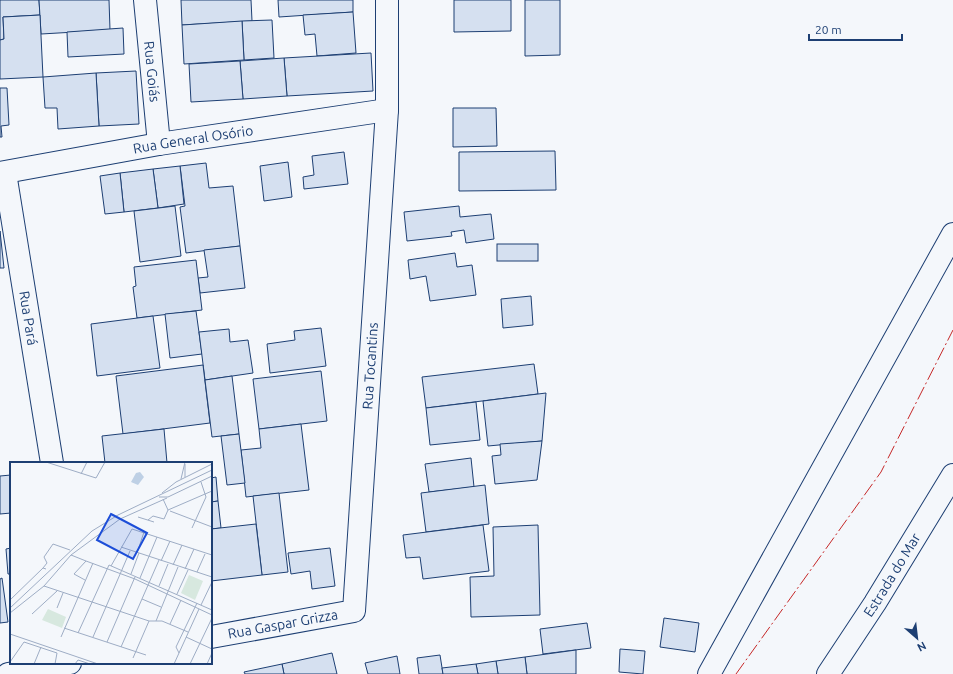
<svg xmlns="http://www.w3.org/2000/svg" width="953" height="674" font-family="Ubuntu,sans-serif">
	<rect width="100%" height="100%" fill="#f4f7fb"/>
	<g fill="#d5e0f0" stroke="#1d3f73">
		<path d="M0,0H39L40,15L3,17L4,39L0,40Z"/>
		<path d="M39,0H109L110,30L41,34Z"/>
		<path d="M181,0H251L252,21L182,25Z"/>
		<path d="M278,0H353V12L279,17Z"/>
		<path d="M454,0H511V31L454,32Z"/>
		<path d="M525,0H560V55L525,56Z"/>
		<path d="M353,12L356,53L317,56L315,34L305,35L303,15Z"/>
		<path d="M40,15L43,77L0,79V40L4,39L3,17Z"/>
		<path d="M272,20L274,58L244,60L242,21Z"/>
		<path d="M242,21L244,60L184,64L182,25Z"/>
		<path d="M123,28L124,54L68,57L67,32Z"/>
		<path d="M371,53L373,91L287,96L284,58Z"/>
		<path d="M284,58L287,96L243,99L240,61Z"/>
		<path d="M240,61L243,99L191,102L189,64Z"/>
		<path d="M136,71L139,124L99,126L96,73Z"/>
		<path d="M96,73L99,126L58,129L57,108H45L43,77Z"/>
		<path d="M0,88H7L9,125L1,126L2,137H0Z"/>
		<path d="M453,108H496L497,146L453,147Z"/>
		<path d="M555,151L556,190L459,191V152Z"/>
		<path d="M344,152L348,184L304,189L303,177L314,175L312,156Z"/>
		<path d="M288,162L292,197L264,201L260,166Z"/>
		<path d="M206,163L209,188L233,186L240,246L186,253L180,207L185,206L180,166Z"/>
		<path d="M180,166L184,204L158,208L153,169Z"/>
		<path d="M153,169L158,208L124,212L120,173Z"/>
		<path d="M120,173L124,212L105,214L100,176Z"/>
		<path d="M175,206L181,256L140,262L134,211Z"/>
		<path d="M459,206L460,217L491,214L494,239L466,243L464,230L451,232L452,236L407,241L404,212Z"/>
		<path d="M0,231L4,268H0Z"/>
		<rect x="497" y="244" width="41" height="17"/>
		<path d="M240,246L245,288L200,293L198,278L208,277L204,250Z"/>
		<path d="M455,253L457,267L472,265L476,295L430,301L426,276L410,279L408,260Z"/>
		<path d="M196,260L202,310L137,318L133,287L136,286L134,267Z"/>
		<path d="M531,296L533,325L503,328L501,299Z"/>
		<path d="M196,311L202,354L170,358L165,314Z"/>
		<path d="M153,316L160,368L97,376L91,324Z"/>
		<path d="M321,328L326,366L270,373L267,344L295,340L294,331Z"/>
		<path d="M229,329L230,342L248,340L253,373L205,380L199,332Z"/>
		<path d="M534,364L538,394L426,408L422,377Z"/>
		<path d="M203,365L210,423L123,434L116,376Z"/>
		<path d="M321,371L327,421L259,429L253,379Z"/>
		<path d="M232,376L239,434L212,437L205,380Z"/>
		<path d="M546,393L542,441L488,446L483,401Z"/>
		<path d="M476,402L480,440L430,445L426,408Z"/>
		<path d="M301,424L309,490L246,497L241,450L261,448L259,429Z"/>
		<path d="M164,429L167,463H105L102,436Z"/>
		<path d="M239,434L245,483L227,485L221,436Z"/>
		<path d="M542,441L537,480L495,484L492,456L501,455L500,444Z"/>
		<path d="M471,458L474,487L429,492L425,464Z"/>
		<path d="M11,475V513L0,514V476Z"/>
		<path d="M216,477L218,501L211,502V478Z"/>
		<path d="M485,485L489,524L426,532L421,493Z"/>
		<path d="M279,493L288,572L262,575L253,496Z"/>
		<path d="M218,501L221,528L211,529V502Z"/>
		<path d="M256,524L262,575L211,581V529Z"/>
		<path d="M483,525L489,571L423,579L420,557L406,558L403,535Z"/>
		<path d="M538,525L540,615L471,617L470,577L494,576L493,527Z"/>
		<path d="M11,548V574H8L6,549Z"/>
		<path d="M330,548L335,586L312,589L310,571L291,574L288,553Z"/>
		<path d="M2,578L8,622L0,623V579Z"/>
		<path d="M664,618L699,623L695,652L660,647Z"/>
		<path d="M587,623L591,648L543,654L540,629Z"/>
		<path d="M620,649L645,651L643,674L619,672Z"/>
		<path d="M576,650V674H527L525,657Z"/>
		<path d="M332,653L337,674H284L282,664Z"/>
		<path d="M440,655L443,674H419L417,658Z"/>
		<path d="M397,656L400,674H368L365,663Z"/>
		<path d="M525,657L527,674H498L496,661Z"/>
		<path d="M496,661L498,674H478L476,664Z"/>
		<path d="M282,664L284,674H245L244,672Z"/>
		<path d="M476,664L478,674H443L442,668Z"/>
	</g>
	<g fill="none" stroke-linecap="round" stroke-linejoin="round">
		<g stroke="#1d3f73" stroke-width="24">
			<g id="minor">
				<path id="s1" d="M145,0L159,144"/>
				<path id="s2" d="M0,173L159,144L387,110"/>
				<path id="s3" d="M5,173L52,463"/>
				<path id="s4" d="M211,637L354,611L387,110V0"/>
				<path d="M8,674L70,663"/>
				<path d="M709,674L953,234"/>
			</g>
		</g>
		<g stroke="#1d3f73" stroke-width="24">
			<g id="major">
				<path id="s5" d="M828,674L875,603L953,475"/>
			</g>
		</g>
		<use href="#minor" stroke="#f4f7fb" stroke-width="22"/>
		<use href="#major" stroke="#f4f7fb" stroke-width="22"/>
		<path stroke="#c62828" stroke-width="1" stroke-dasharray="14 3 2 3" stroke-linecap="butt" d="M736,674L881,472L953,330"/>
	</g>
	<g text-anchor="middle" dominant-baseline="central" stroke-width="3" stroke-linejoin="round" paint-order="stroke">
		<g font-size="14" fill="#1d3f73" stroke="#f4f7fb">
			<text stroke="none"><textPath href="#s1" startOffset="72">Rua Goiás</textPath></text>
			<text stroke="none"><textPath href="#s2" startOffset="196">Rua General Osório</textPath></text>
			<text stroke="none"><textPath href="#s3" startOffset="147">Rua Pará</textPath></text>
			<text stroke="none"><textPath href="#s4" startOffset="391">Rua Tocantins</textPath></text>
			<text stroke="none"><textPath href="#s5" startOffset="118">Estrada do Mar</textPath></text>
			<text stroke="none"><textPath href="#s4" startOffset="73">Rua Gaspar Grizza</textPath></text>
		</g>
	</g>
	<g transform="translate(10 462)">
		<rect width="202" height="202" fill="#f4f7fb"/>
		<path d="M179,113L193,119L185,138L171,131ZM38,147L56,155L52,166L32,158Z" fill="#d7e8df"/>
		<path d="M130,10L134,15L128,23L121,20L126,11Z" fill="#bed0e5"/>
		<path fill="none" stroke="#9eadc5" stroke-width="1" d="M36,0L86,16L95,0M175,2V15M71,12L77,0M171,17L175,0M152,31L166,20L202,2M149,35H158L202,14M158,48L202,29M160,49L202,65M128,55L144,60M138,58L143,54L154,57L158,48L153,37M182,66L196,35L191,20M111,85L202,115M127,91L134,70M61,93L110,57L157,36M76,99L61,93L34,124L139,159H152L178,170M151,99L160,79M163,103L172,83M101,104L122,67L202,93M33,106L37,101L34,95L43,82L60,88M175,107L184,87M187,110L195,92M121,112L129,91M130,116L147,75M75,118L64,112L76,99L125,117L202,153M149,124L158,102M167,132L178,108M132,137L151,145M0,138L33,106L36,107M191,143L202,120M0,146L82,69L108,53L202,8M47,146L53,131M0,151L34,124M22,152L47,129M146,159L168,105M160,162L171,138M54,166L136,193M68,171L99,103L202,148M0,172L88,202M51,175L83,101M83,175L120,89M176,175L202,187M97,180L125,115M111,185L149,98M169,191L166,185L187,141M123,196L139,159M0,200L14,180L47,191L45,202M24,202L31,185M65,202L68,198L80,202M164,202L189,147M180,202L202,156M197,202L202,191"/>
		<path fill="#1d4ed8" fill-opacity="0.15" stroke="#1d4ed8" stroke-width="2" d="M101,52L137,71L123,97L87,78Z"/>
		<rect width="202" height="202" fill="none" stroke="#1d3f73" stroke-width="2"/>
	</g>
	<g transform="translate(917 638) rotate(152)" stroke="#f4f7fb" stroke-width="3" paint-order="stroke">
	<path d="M0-3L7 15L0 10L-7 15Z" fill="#1d3f73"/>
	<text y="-6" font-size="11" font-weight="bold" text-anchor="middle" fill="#1d3f73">N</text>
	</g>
	<path d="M809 34v6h93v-6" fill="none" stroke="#1d3f73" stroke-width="2"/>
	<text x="815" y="34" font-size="12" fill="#1d3f73" stroke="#f4f7fb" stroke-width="3" paint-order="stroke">20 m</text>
</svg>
